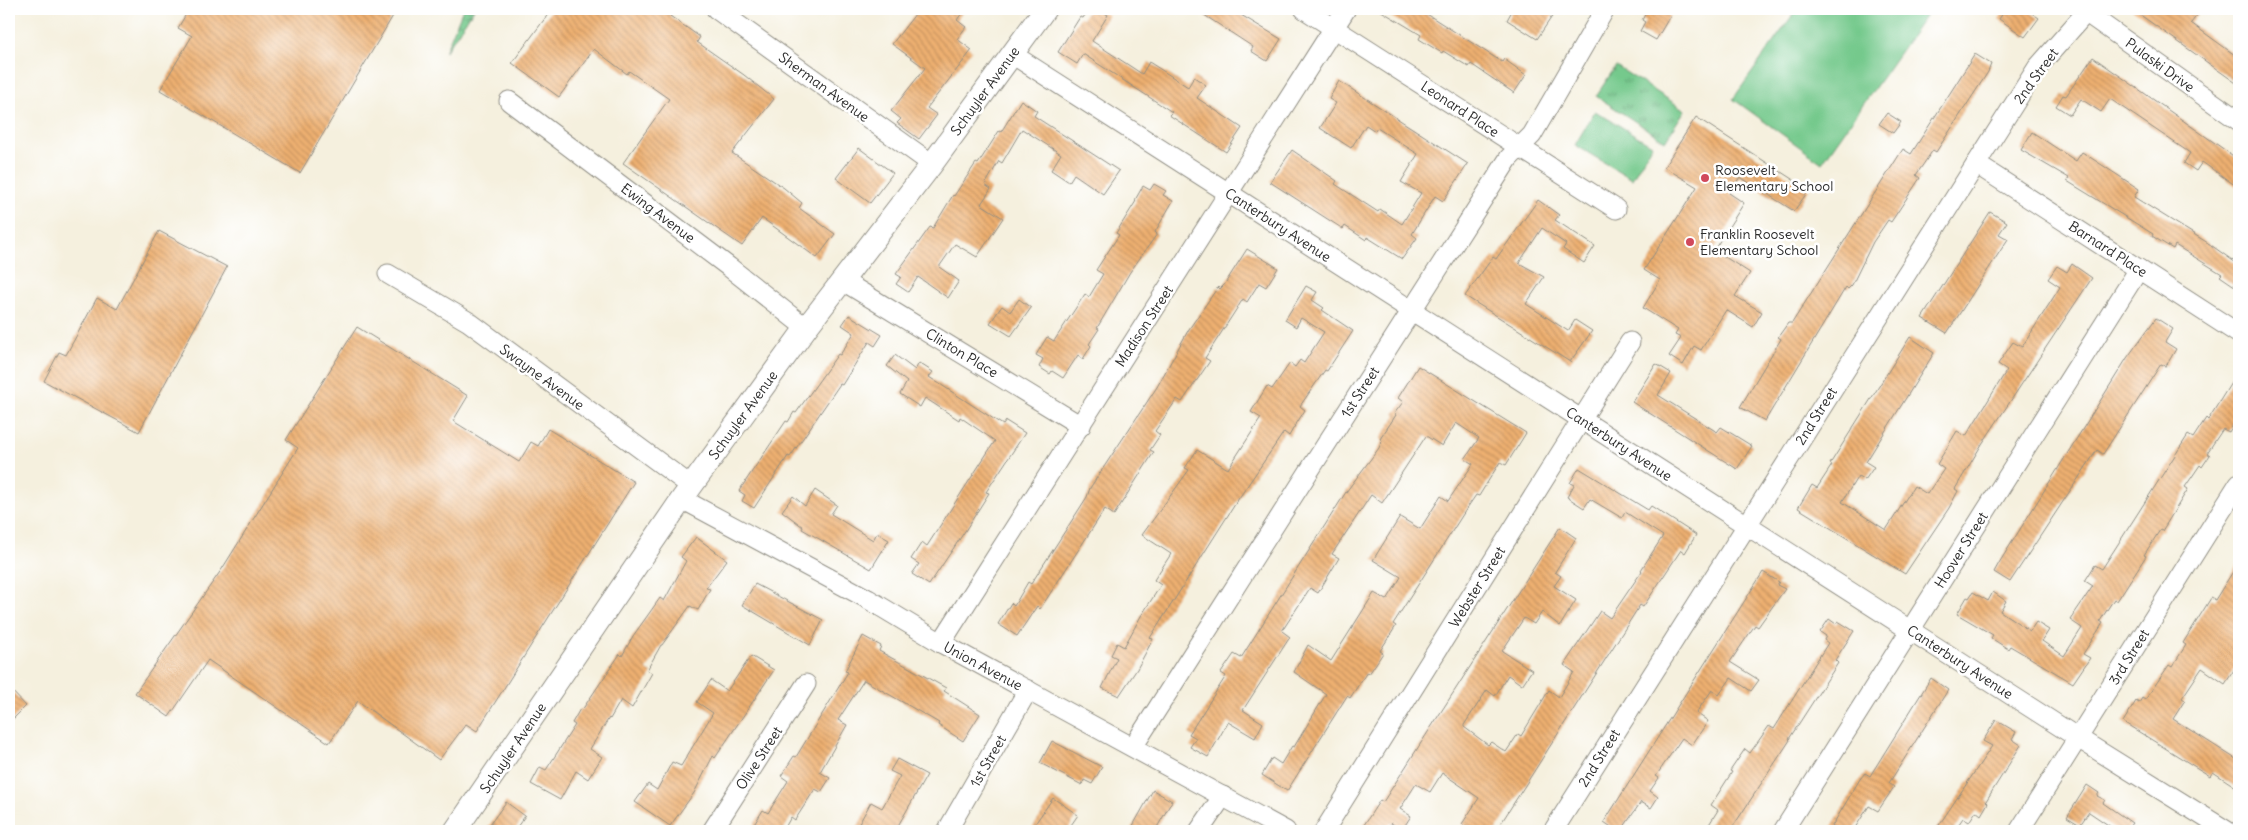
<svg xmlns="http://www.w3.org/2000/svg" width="2248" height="840" font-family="Delius,sans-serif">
	<defs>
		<pattern id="wetland-marsh" width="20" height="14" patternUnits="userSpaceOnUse" patternTransform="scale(1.25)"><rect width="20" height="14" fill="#75c98c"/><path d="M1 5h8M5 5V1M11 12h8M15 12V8" fill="none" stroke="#60a373"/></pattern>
		<pattern id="park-tufts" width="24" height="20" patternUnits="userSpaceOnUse" patternTransform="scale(1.25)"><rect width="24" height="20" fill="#75c98c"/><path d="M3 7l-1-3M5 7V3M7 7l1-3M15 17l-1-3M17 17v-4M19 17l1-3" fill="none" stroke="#60a373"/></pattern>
		<pattern id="building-back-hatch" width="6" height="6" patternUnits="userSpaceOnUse" patternTransform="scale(1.25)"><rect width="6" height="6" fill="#eeb071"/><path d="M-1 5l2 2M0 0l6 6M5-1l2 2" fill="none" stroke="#c18f5d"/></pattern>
	</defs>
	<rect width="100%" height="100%" fill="#fff"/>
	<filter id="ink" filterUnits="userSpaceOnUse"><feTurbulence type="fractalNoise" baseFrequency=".02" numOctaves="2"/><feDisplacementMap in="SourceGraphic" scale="10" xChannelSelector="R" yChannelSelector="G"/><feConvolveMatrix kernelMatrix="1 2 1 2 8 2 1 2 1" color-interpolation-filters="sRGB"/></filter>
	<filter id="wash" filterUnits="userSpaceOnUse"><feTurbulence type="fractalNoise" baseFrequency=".0096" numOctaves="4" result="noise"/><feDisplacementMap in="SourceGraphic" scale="20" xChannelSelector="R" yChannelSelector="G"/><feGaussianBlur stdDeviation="1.12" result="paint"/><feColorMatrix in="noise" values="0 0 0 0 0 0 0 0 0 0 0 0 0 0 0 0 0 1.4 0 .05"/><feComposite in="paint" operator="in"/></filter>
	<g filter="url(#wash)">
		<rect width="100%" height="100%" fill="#f5f0de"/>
		<g fill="#75c98c" stroke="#507a5c">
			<path d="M1797,9H1920L1927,14L1822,163L1733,99Z"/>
			<path d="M1595,111L1652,145L1632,179L1575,145Z"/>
		</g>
		<path fill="url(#wetland-marsh)" stroke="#507a5c" d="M463,9H474L445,52Z"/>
		<path fill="url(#park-tufts)" stroke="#507a5c" d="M1616,66L1685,110L1665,141L1596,96Z"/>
		<g id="blocks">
			<g fill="url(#building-back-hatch)">
				<path d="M189,9H397L300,173L160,90L192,36L178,28Z"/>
				<path d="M552,9H675L670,16L700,37L697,42L744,75L774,99L732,153L784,188L802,203L799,208L835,234L817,258L762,218L742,246L623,163L669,99L629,71L627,74L594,49L559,97L512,63Z"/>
				<path d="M919,9H965L957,20L966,27L957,39L972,50L927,108L937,115L919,139L897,123L901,119L891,111L925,68L892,44Z"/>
				<path d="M1089,9H1098L1108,15L1092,41L1142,74L1149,62L1188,87L1194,77L1206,85L1197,98L1242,128L1226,152L1169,115L1172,112L1083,54L1077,64L1058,52L1080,17L1083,18Z"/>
				<path d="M1195,9H1231L1281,39L1267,61L1251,51L1253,47Z"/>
				<path d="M1378,9H1419L1502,62L1504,59L1526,75L1514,93L1471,64L1469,67L1443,51L1442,53L1419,39L1421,35Z"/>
				<path d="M1513,9H1557L1537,39L1507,20Z"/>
				<path d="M1648,9H1674L1656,40L1640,31L1645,22L1642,20Z"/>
				<path d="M2006,9H2026L2039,18L2025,37L1999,19Z"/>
				<path d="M2132,9H2202L2191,23L2239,58V85Z"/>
				<path d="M1975,54L1991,64L1988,72L1936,152L1933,150L1916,175L1920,178L1891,222L1888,220L1873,242L1852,285L1848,289L1846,287L1765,421L1740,407L1781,339L1778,337L1788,323H1792L1903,149L1911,154Z"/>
				<path d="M2093,57L2239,160V188L2202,162L2196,171L2184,163L2190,153L2110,99L2101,112L2081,99L2070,115L2056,106L2063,95L2066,96Z"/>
				<path d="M1339,81L1468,164L1443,201L1435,196L1412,234L1417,238L1402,259L1367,237L1366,240L1345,226L1343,229L1270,182L1292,150L1337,181L1335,184L1378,212L1380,209L1402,224L1421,193L1401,182L1418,154L1377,128L1375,131L1366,125L1351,148L1320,128L1336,103L1329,99Z"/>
				<path d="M1021,100L1037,111L1034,116L1119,171L1103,194L1074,174L1069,182L1051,170L1061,154L1022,129L1002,163L999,161L985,185L991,189L981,204L1003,218L977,257L955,244L939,267L959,281L948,298L918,277L908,292L896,284L901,277L896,274L930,227L933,228L953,195L954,196L976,163L978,164L999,131L1001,132Z"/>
				<path d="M1887,113L1901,122L1893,133L1879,124Z"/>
				<path d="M1696,117L1809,190L1794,211L1740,177L1729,193L1744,203L1714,250L1750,273L1735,296L1762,312L1753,327L1726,310L1701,350L1694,346L1683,365L1669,356L1681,338L1675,335L1678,330L1643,308L1660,280L1644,270L1697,187L1664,167Z"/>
				<path d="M2032,132L2076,161L2082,152L2139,189L2134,197L2208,243L2239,265V289L2220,276L2222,274L2175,245L2173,249L2152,236L2153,234L2067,181L2069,178L2021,150Z"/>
				<path d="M859,148L893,173L870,203L836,178Z"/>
				<path d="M1154,184L1166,191L1163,195L1173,201L1155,232L1157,234L1130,272L1097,328L1099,329L1089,344L1091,346L1083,359L1078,355L1063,378L1052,371L1050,374L1039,367L1043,359L1036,355L1047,337L1054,341L1085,294L1089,297L1103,274L1096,270L1119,235L1116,233L1136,201L1135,200L1143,186L1150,190Z"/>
				<path d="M1538,200L1559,215L1555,220L1595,246L1584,263L1563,249L1566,244L1542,228L1519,263L1544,277L1526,304L1568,331L1575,320L1592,331L1570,362L1465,296L1493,257L1496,259Z"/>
				<path d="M1990,212L2007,222L1999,234L2008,239L1947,333L1922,318Z"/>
				<path d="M159,231L227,267L139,432L44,381L59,352L66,355L97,298L117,309Z"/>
				<path d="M1247,249L1278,268L1266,287L1259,283L1247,302L1243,299L1205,358L1210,361L1182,402L1177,399L1155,431L1160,435L1150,450L1154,452L1114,515L1105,509L1040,609L1037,606L1017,636L998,624L1011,603L1014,606L1028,582L1031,584L1087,497L1090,488L1157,387L1189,329L1218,287L1220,289L1224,285Z"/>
				<path d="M2072,264L2092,278L1982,444L1955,489L1958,491L1949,508L1905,574L1798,508L1812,485L1817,488L1832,465L1830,464L1910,337L1934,353L1866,462L1874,467L1865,480L1858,476L1842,502L1886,530L1914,486L1927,494L1944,469L1937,464L1957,431L1966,436L2007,370L1998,364L2013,342L2022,347L2060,287L2048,279L2057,266L2067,272Z"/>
				<path d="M1306,286L1317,292L1312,300L1324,308L1322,310L1353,331L1327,371L1325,370L1300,406L1305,410L1293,429L1289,436L1284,432L1239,498L1150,638L1153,639L1137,669L1119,696L1102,688L1117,658L1111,655L1117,643L1124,647L1141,616L1161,585L1154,580L1171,554L1142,535L1189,470L1185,468L1197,450L1228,469L1261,418L1251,412L1267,386L1272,389L1290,363L1295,367L1300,360L1304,363L1324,332L1301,318L1296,327L1285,320Z"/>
				<path d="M1019,299L1031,308L1011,336L990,323L1002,306L1010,312Z"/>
				<path d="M849,315L882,335L875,346L869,342L842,385L840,384L790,457L788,456L754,508L742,501L745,495L739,491L786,421L788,422L794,412L796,413L838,354L840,355L854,333L842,325Z"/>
				<path d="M2156,318L2173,329L2165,342L2176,349L2166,366L2161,364L2103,454L2097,450L2010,582L1994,572L1999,563L2127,358Z"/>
				<path d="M357,327L468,396L453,421L519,462L531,442L538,446L548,429L634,482L477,731L466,724L439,760L358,701L329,743L208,660L169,717L135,693L222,569L298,448L286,440Z"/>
				<path d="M895,355L915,370L919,363L933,372L929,377L1003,425L1006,421L1025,433L986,492L989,493L965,531L929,585L912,574L919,564L911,559L922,542L927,546L995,441L960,417L959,420L925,398L920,407L900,394L907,382L887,366Z"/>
				<path d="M1656,364L1671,373L1658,395L1717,432L1721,427L1752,446L1737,469L1632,402Z"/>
				<path d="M1418,366L1526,433L1506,465L1500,462L1479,496L1476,495L1467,508L1393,624L1396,626L1380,651L1383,653L1369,674L1367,672L1350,698L1347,696L1287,791L1262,775L1272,758L1281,764L1292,746L1294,747L1326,694L1294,672L1308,645L1331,661L1374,593L1387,600L1401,577L1373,560L1400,517L1420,529L1441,496L1448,501L1473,464L1465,459L1479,438L1456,423L1442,446L1426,436L1382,503L1371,495L1332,554L1339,558L1318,593L1310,588L1282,631L1290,637L1243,710L1263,723L1255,738L1228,722L1208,757L1190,747L1196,738L1189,734L1226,676L1221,673L1234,654L1241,658L1346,492L1379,448L1382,440L1380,439L1396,415L1394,414L1403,402L1398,398Z"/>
				<path d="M2239,370V415L2229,432L2223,429L2207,453L2210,455L2202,467L2200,465L2185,487L2188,489L2162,531L2160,530L2144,555L2146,556L2117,601L2114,599L2100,621L2103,623L2083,654L2090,658L2073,683L2010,646L2008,649L1991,638L1993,635L1957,614L1967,597L1969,598L1973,592L1988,601L1993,592L2006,601L2000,611L2030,631L2036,622L2049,630L2042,641L2064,656L2082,628L2070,620L2093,586L2085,581L2095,565L2102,569L2188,435L2193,438L2206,418L2208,420Z"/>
				<path d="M1579,468L1648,510L1651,506L1696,535L1685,553L1681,550L1643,607L1640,605L1496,831H1473L1462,824L1479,798L1442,773L1430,792L1416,784L1400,809L1411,816L1402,830L1391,823L1386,831H1360L1380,800L1383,802L1560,527L1576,538L1555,572L1561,576L1554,586L1576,600L1560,626L1542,612L1534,624L1524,618L1502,651L1532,670L1522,685L1508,675L1495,696L1487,690L1464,725V727L1488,745L1491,742L1506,752L1518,734L1521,736L1549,690L1559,697L1574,672L1564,665L1600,611L1610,618L1642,571L1641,570L1663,536L1625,512L1622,518L1590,499L1584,508L1567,497L1574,485L1570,483Z"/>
				<path d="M815,490L837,505L831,514L873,540L877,533L889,540L871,569L802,529L803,527L782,511L793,496L805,506Z"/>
				<path d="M696,537L727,560L706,588L710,589L698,610L690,606L662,645H661L647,670L652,673L632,708L621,700L610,719L609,718L590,749L602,757L588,779L576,771L560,800L531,784L540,767L546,770L575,725L572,723L580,709L582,710L620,654L622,656L633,636L660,598L664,601L686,561L681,557Z"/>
				<path d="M2239,562V662L2225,684L2202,668L2182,698L2185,700L2173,719L2239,761V789L2213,772L2210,776L2123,722L2136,701L2139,703L2142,698L2145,700L2169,665L2172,667L2186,645L2183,643L2211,598L2215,600Z"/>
				<path d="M1763,572L1779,582L1777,585L1785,589L1758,627L1755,625L1730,662L1759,680L1751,691L1731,678L1719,695L1712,690L1696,713L1708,721L1692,745L1682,738L1656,776L1659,778L1650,791L1658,797L1651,808L1641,802L1621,831H1617L1604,822Z"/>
				<path d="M755,584L823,620L810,645L742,605Z"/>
				<path d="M1829,619L1836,624L1838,621L1854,631L1835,660L1838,663L1798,725L1789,739L1790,740L1730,831H1705L1718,810L1711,805L1732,772L1730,771L1745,749L1750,753L1769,726L1774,729L1828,643L1824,640L1826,636L1820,632Z"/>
				<path d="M863,636L881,646L879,651L946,688L944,691L980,714L963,741L938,725L939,723L864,680L838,720L847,725L820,772L830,778L821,792L815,789L795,820L791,817L783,831H750L763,810L768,813L788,781L781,776L794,756L796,757L848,672L845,671Z"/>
				<path d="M751,656L774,670L715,758L713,756L694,793L670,826L635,802L648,784L657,790L672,762L681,766L713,713L697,702L711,680L727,691Z"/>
				<path d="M1931,678L1948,690L1889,783L1894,787L1878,811L1869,806L1853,831H1840L1832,826L1860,779L1865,773L1870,776Z"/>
				<path d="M9,688L26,706L9,723Z"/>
				<path d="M1996,720L2016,732L2012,739L2021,745L1986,801L1988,803L1981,815L1976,811L1969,822L1963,818L1954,831H1935L1992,746L1983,741Z"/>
				<path d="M1052,741L1102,767L1092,784L1084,780L1082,785L1040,763Z"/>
				<path d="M897,759L927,775L895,831H855L871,802L882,808L900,776L890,771Z"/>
				<path d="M2087,785L2099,793L2097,796L2105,800L2103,803L2132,823L2126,831H2117L2089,812L2080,825L2067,817Z"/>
				<path d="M1153,790L1172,801L1155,831H1130Z"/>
				<path d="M1053,798L1078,815L1067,831H1030Z"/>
				<path d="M506,802L525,816L514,831H485Z"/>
			</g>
		</g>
	</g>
	<g filter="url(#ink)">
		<use href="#blocks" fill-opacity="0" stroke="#908e84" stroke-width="1"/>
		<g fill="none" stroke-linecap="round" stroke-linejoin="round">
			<g stroke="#908e84" stroke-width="21">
				<g id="minor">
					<path d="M716,9L932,164"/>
					<path d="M1304,9L1616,209"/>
					<path d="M2081,9L2239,121"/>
					<path d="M1012,54L2078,738L2227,831"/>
					<path d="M509,101L729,267L806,328"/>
					<path d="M1976,164L2239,334"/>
					<path d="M388,274L469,322L691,486"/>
					<path d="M843,281L1081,426"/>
					<path d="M682,499L868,599L941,643L1286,831"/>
					<path d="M941,643L1346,9"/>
					<path d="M1133,747L1509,158L1532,135L1605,9"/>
					<path d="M712,831L806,684"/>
					<path d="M947,831L1028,690"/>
					<path d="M1199,831L1223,796"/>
					<path d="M1324,831L1630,342"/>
					<path d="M1553,831L2037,68L2089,9"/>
					<path d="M1783,831L2139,269"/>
					<path d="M2019,831L2239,483"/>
				</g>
			</g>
			<g stroke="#908e84" stroke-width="24">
				<path id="tertiary" d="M455,831L682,499L806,328L932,164L1045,9"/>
			</g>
			<use href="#minor" stroke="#fff" stroke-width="19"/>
			<use href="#tertiary" stroke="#fff" stroke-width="22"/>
		</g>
	</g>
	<g fill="#d1495b" stroke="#fff" stroke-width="2">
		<circle cx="1705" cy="178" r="5"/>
		<circle cx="1690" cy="242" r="5"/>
	</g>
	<g text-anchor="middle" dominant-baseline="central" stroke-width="5" stroke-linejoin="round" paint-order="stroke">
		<g font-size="14" fill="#2b2b2b" stroke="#fff">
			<text transform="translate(2160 65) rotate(36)">Pulaski Drive</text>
			<text transform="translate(2036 76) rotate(-54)">2nd Street</text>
			<text transform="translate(824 87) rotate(36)">Sherman Avenue</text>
			<text transform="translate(985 91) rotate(-54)">Schuyler Avenue</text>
			<text transform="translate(1460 109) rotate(33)">Leonard Place</text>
			<text transform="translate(658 213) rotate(37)">Ewing Avenue</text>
			<text transform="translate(1278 225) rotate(33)">Canterbury Avenue</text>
			<text transform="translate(2108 249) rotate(33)">Barnard Place</text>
			<text transform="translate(1144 326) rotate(-57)">Madison Street</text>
			<text transform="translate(962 353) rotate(31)">Clinton Place</text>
			<text transform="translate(542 377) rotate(36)">Swayne Avenue</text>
			<text transform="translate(1360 392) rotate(-57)">1st Street</text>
			<text transform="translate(743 415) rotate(-54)">Schuyler Avenue</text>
			<text transform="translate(1816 416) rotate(-58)">2nd Street</text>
			<text transform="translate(1619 444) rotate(33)">Canterbury Avenue</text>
			<text transform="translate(1961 550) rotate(-58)">Hoover Street</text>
			<text transform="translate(1477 587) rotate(-58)">Webster Street</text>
			<text transform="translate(2129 657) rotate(-58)">3rd Street</text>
			<text transform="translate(1960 662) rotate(33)">Canterbury Avenue</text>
			<text transform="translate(983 666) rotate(28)">Union Avenue</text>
			<text transform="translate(513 748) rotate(-56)">Schuyler Avenue</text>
			<text transform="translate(759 758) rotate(-57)">Olive Street</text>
			<text transform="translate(1599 758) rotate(-58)">2nd Street</text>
			<text transform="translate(988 761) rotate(-60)">1st Street</text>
		</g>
		<g font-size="14" fill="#2b2b2b" stroke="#fff" text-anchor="start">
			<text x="1715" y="170">Roosevelt<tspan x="1715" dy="16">Elementary School</tspan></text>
			<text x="1700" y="234">Franklin Roosevelt<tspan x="1700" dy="16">Elementary School</tspan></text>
		</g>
	</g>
	<rect width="2248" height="840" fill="none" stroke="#fff" stroke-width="30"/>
</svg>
